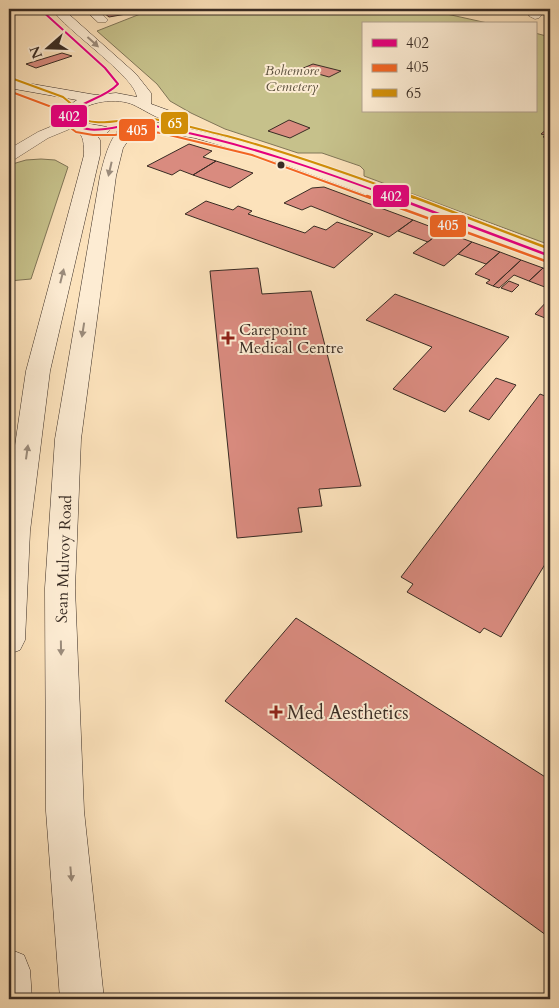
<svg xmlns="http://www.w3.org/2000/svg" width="559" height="1008" font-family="Cardo,serif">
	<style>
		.green { fill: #c6c18b; stroke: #807658 }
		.building { fill: #d98b7f; stroke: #392c24 }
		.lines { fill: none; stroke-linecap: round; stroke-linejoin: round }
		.minor-casing { stroke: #6a5a4a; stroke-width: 1 }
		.tertiary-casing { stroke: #6a5a4a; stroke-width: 1 }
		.secondary-casing { stroke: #392c24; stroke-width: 1 }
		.minor { fill: #fdecd3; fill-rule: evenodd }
		.tertiary { fill: #fdecd3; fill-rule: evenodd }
		.secondary { fill: #fdecd3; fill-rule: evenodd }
		.bus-1-far1-casing { stroke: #fdecd3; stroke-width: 4 }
		.bus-1-casing { stroke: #fdecd3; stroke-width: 5 }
		.bus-2-far1-casing { stroke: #fdecd3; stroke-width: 4 }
		.bus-2-casing { stroke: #fdecd3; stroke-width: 5 }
		.bus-3-far1-casing { stroke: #fdecd3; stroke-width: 4 }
		.bus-3-casing { stroke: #fdecd3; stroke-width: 5 }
		.bus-1-far1 { stroke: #e5007d; stroke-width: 2 }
		.bus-1 { stroke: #e5007d; stroke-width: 2.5 }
		.bus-2-far1 { stroke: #f26522; stroke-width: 2 }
		.bus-2 { stroke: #f26522; stroke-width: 2.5 }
		.bus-3-far1 { stroke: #d18e07; stroke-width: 2 }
		.bus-3 { stroke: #d18e07; stroke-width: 2.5 }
		.oneway { fill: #9b8c7c }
		.bus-dot { fill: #392c24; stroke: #fdecd3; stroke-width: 2 }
		.poi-dot { fill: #8f2418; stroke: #fdecd3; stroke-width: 2 }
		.labels { text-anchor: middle; stroke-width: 4; stroke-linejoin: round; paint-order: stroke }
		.far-park-label { font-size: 14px; font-style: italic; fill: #5c513e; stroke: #fdecd3 }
		.poi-label { font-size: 16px; fill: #392c24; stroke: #fdecd3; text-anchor: start }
		.street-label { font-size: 16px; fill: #392c24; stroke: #fdecd3 }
		.near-poi-label { font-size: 19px; fill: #392c24; stroke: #fdecd3; text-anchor: start }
		.line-badge { stroke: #fdecd3; stroke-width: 2 }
		.badge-label { font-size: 14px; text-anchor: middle; font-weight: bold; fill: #fff }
	</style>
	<rect width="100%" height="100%" fill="#fce2bb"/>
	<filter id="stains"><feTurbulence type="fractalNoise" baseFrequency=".004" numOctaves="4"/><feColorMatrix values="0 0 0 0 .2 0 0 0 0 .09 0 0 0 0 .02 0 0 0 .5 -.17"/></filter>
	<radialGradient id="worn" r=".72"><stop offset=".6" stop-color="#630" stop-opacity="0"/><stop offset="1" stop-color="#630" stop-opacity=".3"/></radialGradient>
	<path class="green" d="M153,9H424L492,24H363V111H535V33L550,37V245L364,176V170L360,166L322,153H298L225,129L191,113L170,101L157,84L97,31Z
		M41,159L55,160L68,167L31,279L9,281V165L26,160Z"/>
	<path class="building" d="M100,9H127L104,13Z
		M127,9L132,13L109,17L104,13Z
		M62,53L72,56L36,68L26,64Z
		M313,64L341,71L329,77L301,69Z
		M289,120L310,128L290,138L268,131Z
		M547,129L550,130V139L543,137L545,135L541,134Z
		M189,144L212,151L203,157L216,161L193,175L180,170L172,175L147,166Z
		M216,161L253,173L230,188L193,175Z
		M324,187L413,220L389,237L311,206L302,210L284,203L312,188Z
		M206,201L233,210L238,206L252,211L248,214L305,233L314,226L326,230L337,222L373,234L334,268L185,214Z
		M413,220L442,231L428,242L398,231Z
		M442,231L472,242L444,266L413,253Z
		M472,242L500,252L486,264L458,254Z
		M500,252L521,260L493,286L486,283L490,280L475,274Z
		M521,260L543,268L529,281L514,275L499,288L493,286Z
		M258,268L262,294L311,291L361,486L319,489L322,506L298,508L302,532L237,538L210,271Z
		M543,268L550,271V289L529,281Z
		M509,281L519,285L512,292L501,288Z
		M395,294L509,337L445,412L393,389L432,347L366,320Z
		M550,298V320L535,314Z
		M496,378L516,385L489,420L469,411Z
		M540,394L550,398V556L501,637L484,628L480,633L407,592L413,584L401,577Z
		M296,618L550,780V938L225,701Z"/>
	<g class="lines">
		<g class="minor-casing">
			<path id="minor" d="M84,9H96L108,20L106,22H98Z
				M535,9H547L539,18L535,19L529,16Z"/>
		</g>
		<g class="tertiary-casing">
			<path id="tertiary" d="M72,118L77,120L80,123L77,126L48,138L15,159L9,161V149L38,132Z"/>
		</g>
		<g class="secondary-casing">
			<path id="secondary" d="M52,9H63L136,74L151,93V104L184,116L186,119L184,122C168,126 148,112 134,105C117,97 87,101 75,115L78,120L85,123L107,127L110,130L107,133L96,134L100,140V155L50,371L30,531L25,640L20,650L9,654V486L26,371L84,155C85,120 70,139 61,115L68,106L77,100L9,88V80L96,95L116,93L137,97C135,76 65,30 52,9Z
				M135,119C221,131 301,159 383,188C439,208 495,228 550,249V262L277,162L195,138L136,129L123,148L116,176L81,439L75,588L84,811L104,999H60L46,811L45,588L55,439L100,176C105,156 112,125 135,119Z
				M9,949L24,955L30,970L32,999H9Z"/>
		</g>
		<use href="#minor" class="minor"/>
		<use href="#tertiary" class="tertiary"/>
		<use href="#secondary" class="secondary"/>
		<g class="bus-1-far1-casing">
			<path id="bus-1-far1" d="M40,9L105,68L118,84C104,99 82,100 68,115C81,140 114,126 134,124C144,123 155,126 165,128C243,143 320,170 395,198"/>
		</g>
		<g class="bus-1-casing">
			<path id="bus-1" d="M391,196L550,256"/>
		</g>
		<g class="bus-2-far1-casing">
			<path id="bus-2-far1" d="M9,91L57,109L62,113L64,123L76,132L93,135H115L135,130L161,133L252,155L370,198"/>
		</g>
		<g class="bus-2-casing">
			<path id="bus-2" d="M367,196L548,262"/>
		</g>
		<g class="bus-3-far1-casing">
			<path id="bus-3-far1" d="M11,78L63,97L75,107V116C99,130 126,116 153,119C178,123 202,130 227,136C290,153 352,175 414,198"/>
		</g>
		<g class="bus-3-casing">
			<path id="bus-3" d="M411,196L550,249"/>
		</g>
		<use href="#bus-1-far1" class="bus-1-far1"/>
		<use href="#bus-1" class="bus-1"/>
		<use href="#bus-2-far1" class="bus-2-far1"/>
		<use href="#bus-2" class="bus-2"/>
		<use href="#bus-3-far1" class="bus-3-far1"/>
		<use href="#bus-3" class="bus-3"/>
	</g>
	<defs><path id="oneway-solid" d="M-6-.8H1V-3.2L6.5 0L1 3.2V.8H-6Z" transform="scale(1.25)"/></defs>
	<g class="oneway">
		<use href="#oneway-solid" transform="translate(93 42) rotate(42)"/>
		<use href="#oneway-solid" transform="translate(110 169) rotate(103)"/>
		<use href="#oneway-solid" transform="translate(62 276) rotate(-76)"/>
		<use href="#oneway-solid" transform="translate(83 330) rotate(99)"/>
		<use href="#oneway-solid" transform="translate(27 452) rotate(-82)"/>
		<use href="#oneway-solid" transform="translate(61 648) rotate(89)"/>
		<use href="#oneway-solid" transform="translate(71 874) rotate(85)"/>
	</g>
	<circle class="bus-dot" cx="281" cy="165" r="4.5"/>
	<g class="poi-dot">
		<path d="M225.5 330.5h5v5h5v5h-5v5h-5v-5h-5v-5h5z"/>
		<path d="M273.5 704.5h5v5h5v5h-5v5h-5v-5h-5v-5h5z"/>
	</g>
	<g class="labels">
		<g class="far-park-label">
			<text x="292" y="75">Bohemore<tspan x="292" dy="16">Cemetery</tspan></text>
		</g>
		<g class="poi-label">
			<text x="239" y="335">Carepoint<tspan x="239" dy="18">Medical Centre</tspan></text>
		</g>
		<g class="street-label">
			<text transform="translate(63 559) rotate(-88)" y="6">Sean Mulvoy Road</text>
		</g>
		<g class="near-poi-label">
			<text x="287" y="719">Med Aesthetics</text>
		</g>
	</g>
	<g class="line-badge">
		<rect x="50" y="104" width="38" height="24" rx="5" fill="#e5007d"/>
		<rect x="160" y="111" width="29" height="24" rx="5" fill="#d18e07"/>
		<rect x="118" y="118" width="38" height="24" rx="5" fill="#f26522"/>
		<rect x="372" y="184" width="38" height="24" rx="5" fill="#e5007d"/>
		<rect x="429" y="214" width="38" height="24" rx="5" fill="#f26522"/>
	</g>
	<g class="badge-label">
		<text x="69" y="121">402</text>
		<text x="175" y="128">65</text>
		<text x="137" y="135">405</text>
		<text x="391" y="201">402</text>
		<text x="448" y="230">405</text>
	</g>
	<rect width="559" height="1008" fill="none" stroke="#fce2bb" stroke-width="30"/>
	<rect x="10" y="10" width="539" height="988" fill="none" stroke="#392c24" stroke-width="2.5"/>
	<rect x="15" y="15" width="529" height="978" fill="none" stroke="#392c24"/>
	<rect x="362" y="22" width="175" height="90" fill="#fdecd3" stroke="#af9f8d"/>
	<rect x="372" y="39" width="25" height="8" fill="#e5007d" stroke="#af9f8d"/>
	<text x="406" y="48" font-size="15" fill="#392c24">402</text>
	<rect x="372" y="64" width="25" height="8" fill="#f26522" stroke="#af9f8d"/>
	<text x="406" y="72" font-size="15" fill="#392c24">405</text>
	<rect x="372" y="89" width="25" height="8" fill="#d18e07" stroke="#af9f8d"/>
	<text x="406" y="98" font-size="15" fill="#392c24">65</text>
	<g transform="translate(48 48) rotate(250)" stroke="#fdecd3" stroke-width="4" paint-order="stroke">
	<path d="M0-4L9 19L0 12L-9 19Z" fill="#392c24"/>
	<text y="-8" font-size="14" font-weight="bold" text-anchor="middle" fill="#392c24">N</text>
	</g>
	<rect width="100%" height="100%" filter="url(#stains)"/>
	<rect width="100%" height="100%" fill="url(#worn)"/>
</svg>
